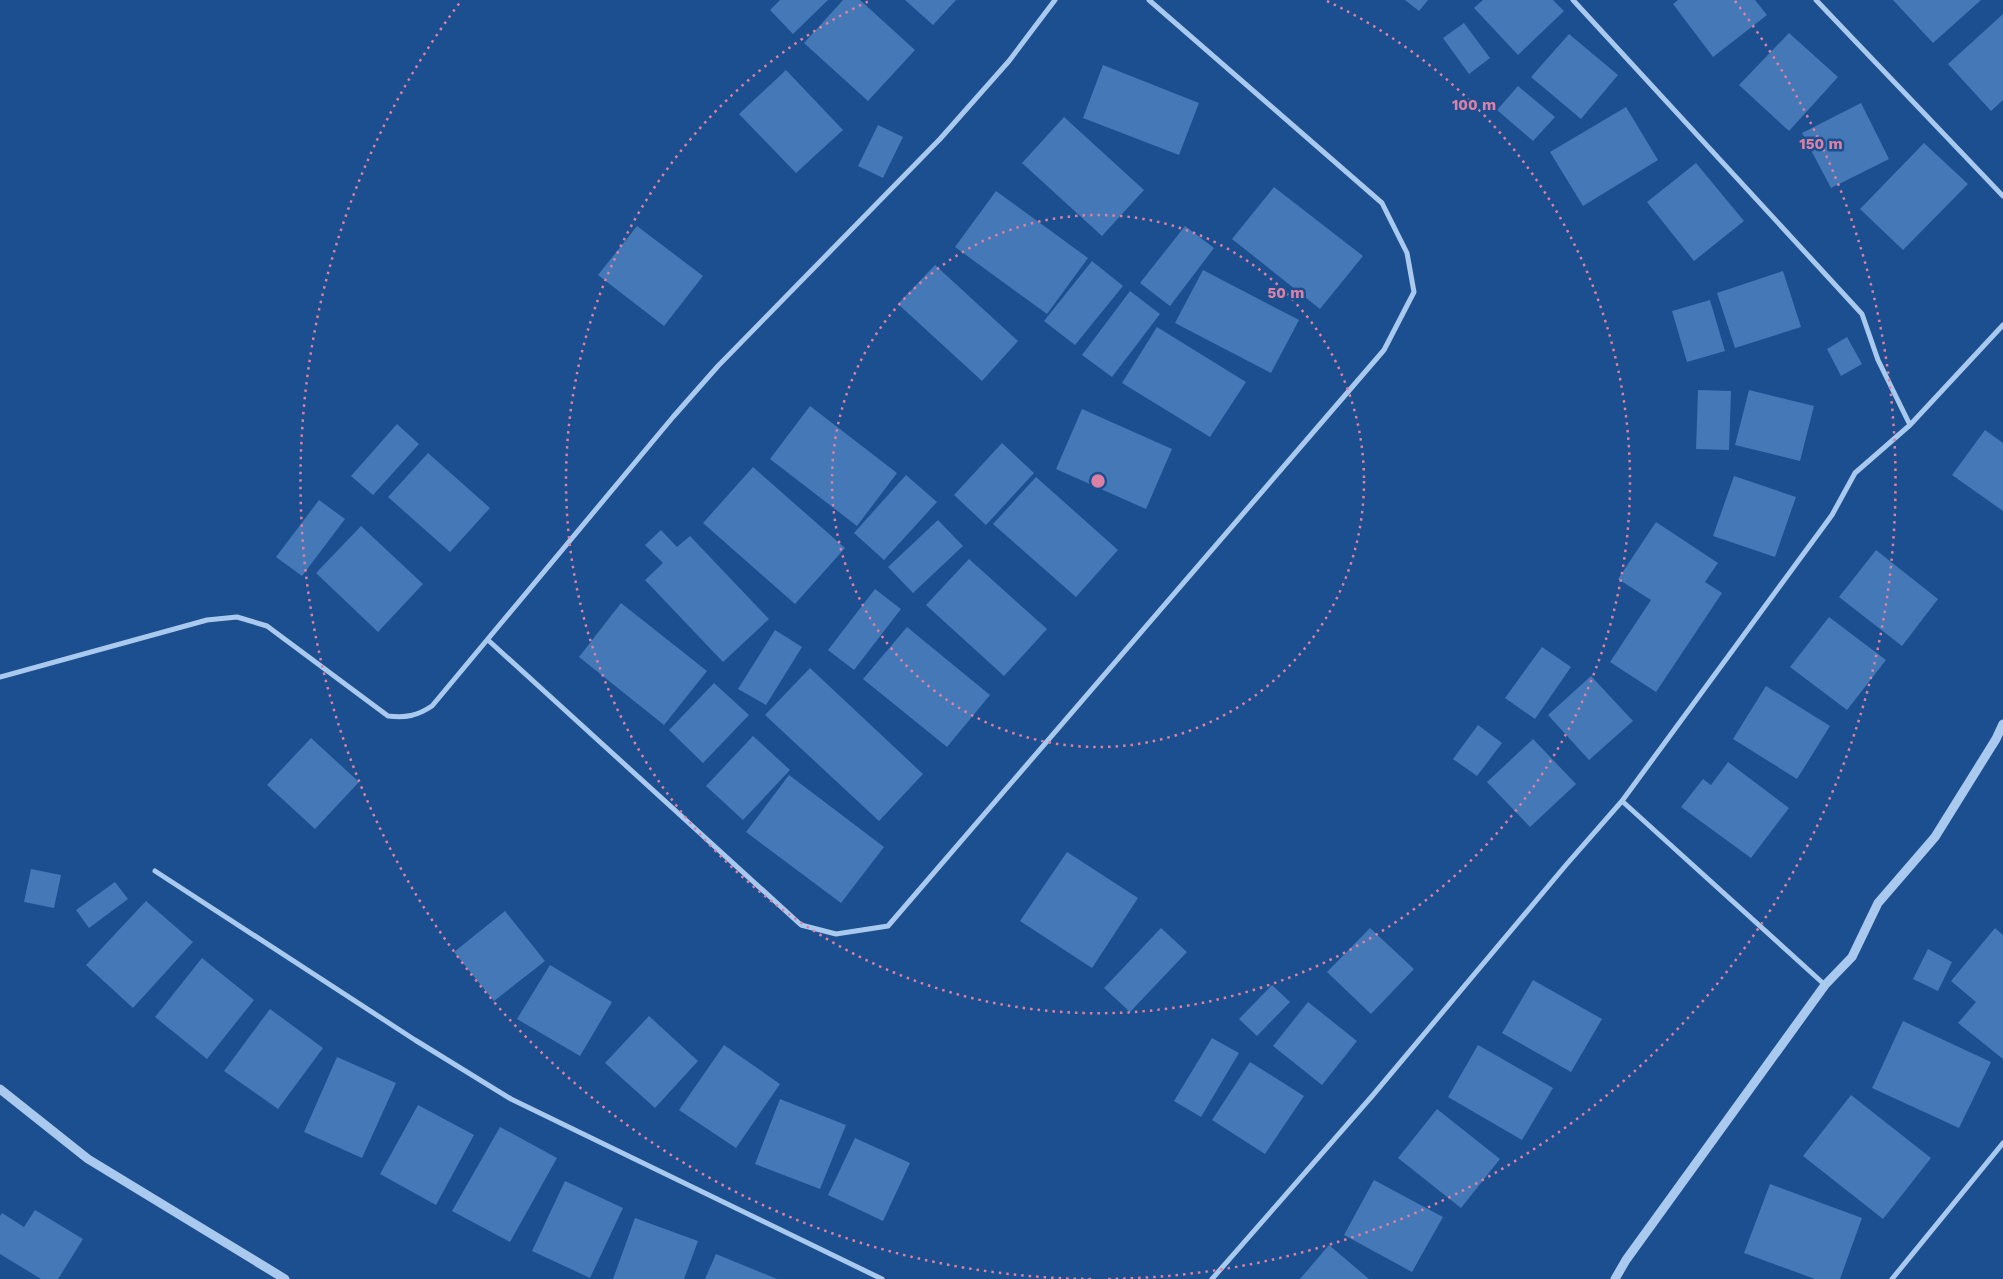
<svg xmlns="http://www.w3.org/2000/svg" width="2003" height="1279" font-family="'Work Sans',sans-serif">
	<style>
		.building { fill: #4478b7 }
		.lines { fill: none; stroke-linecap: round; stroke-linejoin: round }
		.minor { stroke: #a9c9ee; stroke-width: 5 }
		.tertiary { stroke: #a9c9ee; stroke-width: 9 }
		.ring { fill: none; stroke: #dd80a5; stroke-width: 2.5; stroke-dasharray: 2.5 5 }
		.centre { fill: #dd80a5; stroke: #1b4f8f; stroke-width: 2.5 }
		.ring-label { font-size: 15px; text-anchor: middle; font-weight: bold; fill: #dd80a5; stroke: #1b4f8f; stroke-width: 5; stroke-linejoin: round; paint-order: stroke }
	</style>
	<rect width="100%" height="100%" fill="#1b4f8f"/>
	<path class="building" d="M780,0H828L793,34L770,10Z
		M843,0H860L915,50L868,101L804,43Z
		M905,0H956L933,25Z
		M1405,0H1428L1419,11Z
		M1483,0H1553L1564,11L1518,55L1474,8Z
		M1678,0H1755L1767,15L1713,57L1673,4Z
		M1893,0H1981L1933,43Z
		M2003,14V100L1991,111L1948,64Z
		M1464,23L1490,58L1469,74L1443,38Z
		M1789,33L1838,77L1789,131L1739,85Z
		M1569,34L1618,75L1581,119L1531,77Z
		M1103,65L1199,103L1179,155L1083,118Z
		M786,70L843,130L796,173L739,114Z
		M1518,86L1555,117L1533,141L1497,110Z
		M1861,103L1889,159L1831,188L1802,133Z
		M1626,107L1658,160L1583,206L1550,152Z
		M1064,117L1144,190L1102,236L1022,163Z
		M878,125L903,137L883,178L858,166Z
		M1924,143L1968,184L1903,250L1860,209Z
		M1696,163L1744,221L1694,261L1647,202Z
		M1274,187L1363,256L1320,309L1232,239Z
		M996,191L1088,258L1047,314L955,247Z
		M637,226L703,276L664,326L598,275Z
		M1185,226L1214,248L1170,306L1140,283Z
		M1092,261L1123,286L1075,345L1044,321Z
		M935,265L1018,341L982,381L898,304Z
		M1203,270L1299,320L1271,373L1175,323Z
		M1783,271L1801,327L1735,348L1717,293Z
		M1130,291L1160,314L1112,377L1082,355Z
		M1710,300L1725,351L1687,362L1672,311Z
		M1157,327L1246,382L1210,437L1122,383Z
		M1847,337L1862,364L1841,376L1827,349Z
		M1698,390L1731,391L1729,450L1696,449Z
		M1749,390L1814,406L1800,461L1735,445Z
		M810,406L897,473L857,526L770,459Z
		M1082,409L1172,449L1146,509L1056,469Z
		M397,424L419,444L373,495L351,476Z
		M1985,430L2003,443V511L1952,475Z
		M1002,443L1034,473L986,525L954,495Z
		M428,453L490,508L450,552L388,497Z
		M753,467L845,548L795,604L703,523Z
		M906,475L937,502L884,560L854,533Z
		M1734,476L1796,497L1775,557L1713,536Z
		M1036,477L1118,550L1076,597L993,524Z
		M319,500L345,519L302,576L276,557Z
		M938,520L963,546L913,593L888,567Z
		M1656,522L1718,563L1705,582L1722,593L1656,692L1610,662L1651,600L1618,579Z
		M361,526L423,584L378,632L316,573Z
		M661,530L677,547L690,536L769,619L723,662L645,580L663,563L645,545Z
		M1876,550L1938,599L1902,646L1839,597Z
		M969,559L1047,629L1004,676L926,605Z
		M875,589L901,609L854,670L828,650Z
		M621,603L707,671L664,725L579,657Z
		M1829,617L1886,660L1847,710L1790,667Z
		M907,627L990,695L947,747L863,679Z
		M775,630L802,647L766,705L738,689Z
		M1542,647L1571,667L1535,719L1505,698Z
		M810,668L923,774L879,821L765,715Z
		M1591,676L1633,721L1589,760L1548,715Z
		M714,683L749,715L703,763L669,730Z
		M1766,686L1830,726L1797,779L1733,739Z
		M1478,725L1502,743L1477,776L1453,759Z
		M753,736L790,770L743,820L706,786Z
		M311,738L359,782L315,829L267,785Z
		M1533,739L1576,784L1530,827L1487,782Z
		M1728,762L1789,808L1751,858L1681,807L1703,779L1711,785Z
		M789,775L884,847L841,903L746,832Z
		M1067,852L1138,898L1092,968L1020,921Z
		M31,869L61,875L54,908L24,902Z
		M115,882L128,899L89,928L76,910Z
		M146,901L193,942L133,1008L86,965Z
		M505,911L545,961L494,1001L454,952Z
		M1161,928L1187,952L1130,1012L1104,988Z
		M1370,928L1414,969L1371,1014L1327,972Z
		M1995,928L2003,935V1059L1958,1023L1976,1002L1951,981Z
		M1928,949L1952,962L1938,991L1913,979Z
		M202,958L254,1000L207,1059L155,1017Z
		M550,965L612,1002L580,1056L517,1019Z
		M1533,980L1602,1019L1571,1072L1502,1033Z
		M1272,985L1290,1002L1257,1036L1239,1019Z
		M1308,1002L1357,1041L1322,1085L1273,1046Z
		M270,1009L323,1048L278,1109L224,1071Z
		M649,1016L698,1061L655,1108L605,1063Z
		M1903,1021L1991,1062L1959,1128L1872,1088Z
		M1212,1038L1239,1053L1201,1117L1174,1101Z
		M724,1045L780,1084L736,1148L679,1110Z
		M1478,1045L1553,1088L1522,1140L1448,1097Z
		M337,1057L396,1083L362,1158L304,1132Z
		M1250,1062L1304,1096L1265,1154L1212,1120Z
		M1851,1095L1931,1158L1883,1219L1803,1156Z
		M780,1099L846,1125L820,1189L755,1164Z
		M418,1105L474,1135L436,1205L380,1174Z
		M1437,1109L1500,1159L1461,1208L1398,1158Z
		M500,1127L557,1158L510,1242L452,1211Z
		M855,1138L910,1163L883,1221L828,1195Z
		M1374,1180L1443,1217L1412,1272L1344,1235Z
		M565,1181L623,1208L590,1278L532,1251Z
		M1770,1184L1862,1218L1840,1279H1815L1744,1253Z
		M35,1210L83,1239L58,1279H41L0,1254V1216L2,1213L24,1227Z
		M635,1218L698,1241L684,1279H613Z
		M1329,1245L1369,1279H1300Z
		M716,1254L777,1279H705Z"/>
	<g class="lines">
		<path class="minor" d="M1816,0L2003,196
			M1910,425L2003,325
			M488,640L801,925L836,934L888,926L1384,350L1414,292L1407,253L1382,203L1149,0
			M0,677L207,620L237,617L267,626L388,716C406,718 417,716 432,706L673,417L718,366L940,139L1009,61L1055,0
			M1622,801L1825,985
			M155,871L415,1040L511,1099L882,1279
			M1212,1279L1373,1095L1566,865L1622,801L1832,515L1855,473L1910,425L1878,360L1862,314L1573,0
			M1892,1279L2003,1143"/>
		<path class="tertiary" d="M0,1089L88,1159L285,1279
			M1615,1279L1626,1260L1825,985L1852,957L1878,903L1935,837L1996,739L2003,724"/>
	</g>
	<g class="ring">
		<circle cx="1098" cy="481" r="266"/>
		<path d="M1327 1A532 532 0 1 1 869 1"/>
		<path d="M1091 1279A798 798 0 0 1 461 1M1735 1A798 798 0 0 1 1105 1279"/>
	</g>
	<circle cx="1098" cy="481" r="8" class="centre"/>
	<g class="ring-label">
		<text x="1474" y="110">100 m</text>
		<text x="1821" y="149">150 m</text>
		<text x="1286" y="298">50 m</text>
	</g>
</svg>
